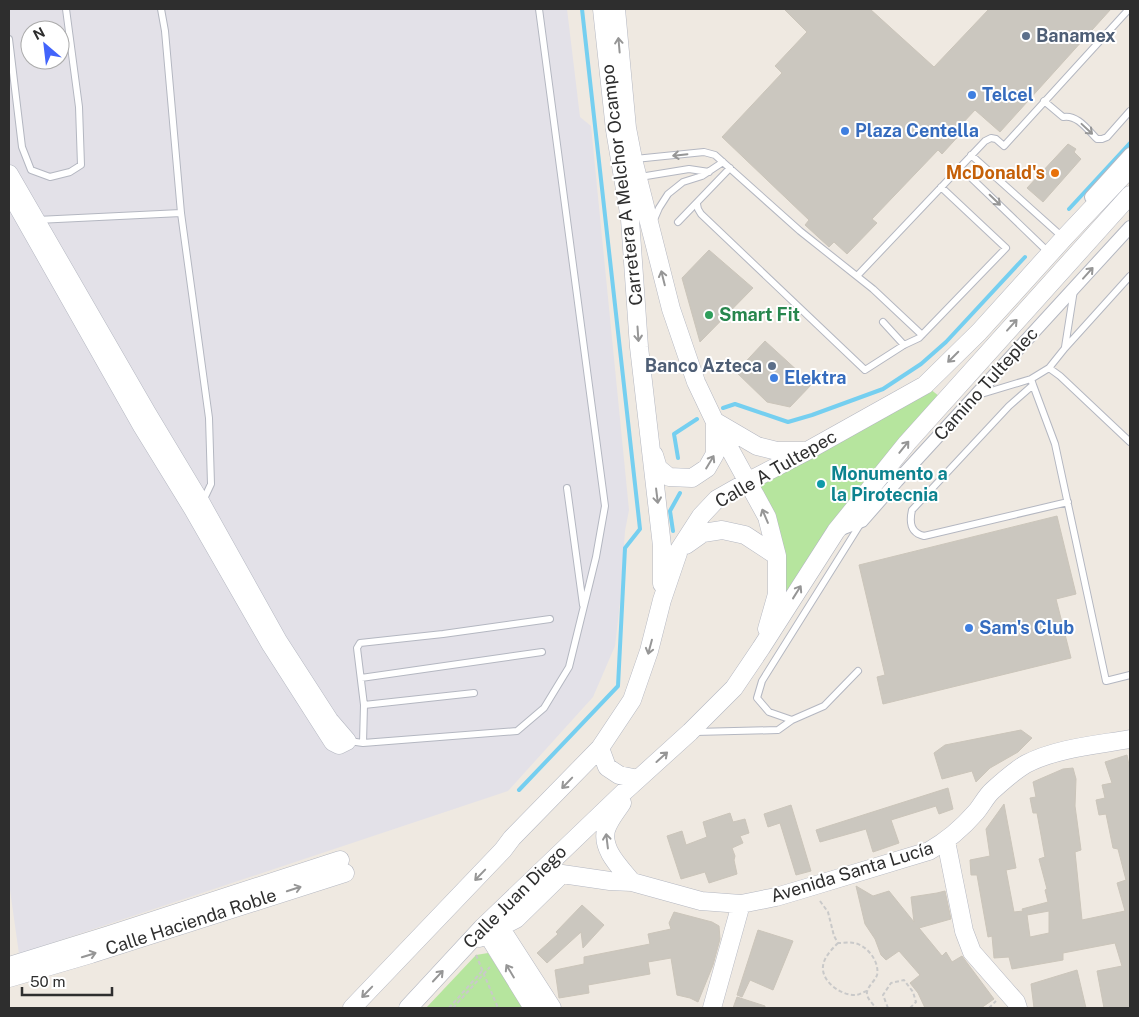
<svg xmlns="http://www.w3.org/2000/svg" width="1139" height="1017" font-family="'Public Sans',sans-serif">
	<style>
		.industrial { fill: #e3e1e8; fill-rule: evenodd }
		.green { fill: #b6e59e }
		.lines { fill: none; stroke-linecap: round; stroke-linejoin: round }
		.stream { stroke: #75cff0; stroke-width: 4 }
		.building { fill: #cbc7bf; stroke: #cbc5ba; fill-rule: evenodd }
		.lane-casing { stroke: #b4b7c1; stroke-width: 8 }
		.street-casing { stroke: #b4b7c1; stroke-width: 14 }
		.secondary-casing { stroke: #b4b7c1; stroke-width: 19 }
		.path { stroke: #c9c9c9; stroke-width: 2; stroke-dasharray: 4 2.5; stroke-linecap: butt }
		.lane { stroke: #fff; stroke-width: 6 }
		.street { stroke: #fff; stroke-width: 12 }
		.secondary { stroke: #fff; stroke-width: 18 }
		.oneway { stroke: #969696 }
		.service-dot { fill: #5c6f8a; stroke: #fff; stroke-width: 2 }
		.shop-dot { fill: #3f7fe0; stroke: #fff; stroke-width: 2 }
		.food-dot { fill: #e8710a; stroke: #fff; stroke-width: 2 }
		.leisure-dot { fill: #2e9e5b; stroke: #fff; stroke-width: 2 }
		.culture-dot { fill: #0f9aa8; stroke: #fff; stroke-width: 2 }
		.labels { text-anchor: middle; stroke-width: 4; stroke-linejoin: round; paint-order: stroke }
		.service-label { font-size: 18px; font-weight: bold; fill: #4e5e75; stroke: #fff; text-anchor: start }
		.shop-label { font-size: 18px; font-weight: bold; fill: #366cbe; stroke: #fff; text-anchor: start }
		.food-label { font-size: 18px; font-weight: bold; fill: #c56008; stroke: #fff; text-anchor: end }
		.street-label { font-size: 18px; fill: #2e2e2e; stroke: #fff }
		.leisure-label { font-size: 18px; font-weight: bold; fill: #27864d; stroke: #fff; text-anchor: start }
		.culture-label { font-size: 18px; font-weight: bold; fill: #0d838f; stroke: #fff; text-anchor: start }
	</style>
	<rect width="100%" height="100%" fill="#efe9e1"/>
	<path class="industrial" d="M9,9H567L580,117L591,126L629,510L625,531L620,603L615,646L593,697L508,791L19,954L9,883ZM30,30H60V60H30Z"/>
	<path class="green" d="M925,385L944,400L819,552L762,646L778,560L748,482Z
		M488,953L523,1008H426L476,955Z"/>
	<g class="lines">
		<path class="stream" d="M1069,209L1130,143
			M723,408L735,404L788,422L812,415L883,389L921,364L946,342L1025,257
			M678,458L674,434L697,419
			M673,531L670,511L680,493
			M519,790L618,686L625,548L640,529L582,9"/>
	</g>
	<path class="building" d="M784,9H870L934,67L989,9H1111L1000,132L975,110L960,126L964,130L942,154L938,150L872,219L877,223L847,254L834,242L829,247L805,225L809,220L722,137L782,73L775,66L807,32Z
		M1068,144L1076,149L1074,152L1081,159L1043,202L1027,188Z
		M709,250L753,288L700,342L682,278Z
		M765,341L812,384L790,407L767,402L736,372Z
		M1057,516L1076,594L1056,599L1071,658L883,704L877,677L885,675L859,565Z
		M1021,730L1032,738L1018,752L990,768L976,782L972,771L942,779L934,753L945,745Z
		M1127,755L1130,770V1008H1104L1097,971L1122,966L1115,943L1063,953V960L1012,969L1009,957L994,958L992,936L988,937L977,875H971L970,860L990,856L986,829L1004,804L1016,868L1006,870L1014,912L1023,911L1022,909L1048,902L1045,890L1047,889L1039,859L1045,857L1037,813H1033L1030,798L1036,797L1033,782L1063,769L1073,768L1076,779L1075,806L1081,850L1075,852L1082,920L1125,911L1117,883L1126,880L1118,849L1113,848L1106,814L1099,815L1096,800L1105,798L1102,785L1112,783L1105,762ZM1049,911V933L1030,937L1027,915Z
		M948,788L953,809L939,814L936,806L891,820L899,843L873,852L866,829L820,842L816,830Z
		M791,805L811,871L796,875L780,823L768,827L764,814Z
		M730,813L733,822L745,819L749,833L740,836L743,843L732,848L735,856L734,860L737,874L709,883L705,872L681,879L667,836L682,831L686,845L707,837L703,822Z
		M856,886L873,896L889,891L914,922L911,897L937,893L945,891L951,919L919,928L942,956L946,952L952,962L962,956L994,999L981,1008H925L918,993L910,983L920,975L899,951L886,960L881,955L875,939L865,924Z
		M582,905L604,925L583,948L581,932L547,963L537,953L558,934L556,932Z
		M674,912L712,922L719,926L720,939L713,965L698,1002L690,998L677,995L671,958L648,962L650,974L588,985L589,993L559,998L555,970L584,964V957L650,944L648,934L671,929L669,923Z
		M758,930L793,941L773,990L750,980L742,997L737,995Z
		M1077,970L1086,1008H1034L1031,984Z
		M737,997L765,1006V1008H733Z"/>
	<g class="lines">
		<g class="lane-casing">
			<path id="lane" d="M161,9L165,31L181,213L209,418L211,484L203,501
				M9,39L22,147L31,170L50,177L70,172L81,165L79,107L66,9
				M1044,101L1063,117C1077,114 1088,130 1097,139H1102L1107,137L1130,111
				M971,155L1058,233
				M635,159L704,152L715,155L800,231L873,289L922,335
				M960,167L1044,248
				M640,177L689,169L709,172
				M697,204L698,209L701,214L865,370L904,345L919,338L1006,248L941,187
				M37,220L181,213
				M653,222L659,208L668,194L683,182L702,176L723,162
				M678,222L730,168
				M857,276L985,141L991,138L996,139L1004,146L1129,9
				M883,322L904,345
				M1065,347L1074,290
				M1049,368L1060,376L1130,442
				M1031,379L1033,385L1009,406L912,510C909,523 911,533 924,536L1068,502
				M1033,385L1055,444L1106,681L1130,675
				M978,395L1031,379L1049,368L1065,348L1130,276
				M567,488L583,605
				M361,678L542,652
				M364,705L474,693
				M792,720L769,712L757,698L762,681L861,523
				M695,732L778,730L792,720L824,706L858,671
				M349,741L363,743L517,731L544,708L569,667L596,557L605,506L539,9
				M363,743L364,705L357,648L360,643L443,634L550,619"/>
		</g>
		<g class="street-casing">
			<path id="street" d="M1091,197L1130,154
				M836,531L862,521L897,481L1130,227"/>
		</g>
		<g class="secondary-casing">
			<path id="secondary" d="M602,9L615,130L630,219L639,347L662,546V584
				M616,9L627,128L633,159L671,309L696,382L715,422L767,517L777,556V594L767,629
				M9,174L147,413L201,503L278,641L329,720L347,741L339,745L333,742L271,645L193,509L142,426L9,191
				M716,422L757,446L777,451H803
				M654,455L658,468L669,477L692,478L707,468L715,454V425
				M686,545L703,533L722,530L745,535L777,556
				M600,748L607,767L619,775L638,779
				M622,803C617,811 609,820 606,830C601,850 621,868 632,882
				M946,841L964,931L972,952L1016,1002L1018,1008
				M493,919L503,932L552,1008
				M483,927L533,1008
				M479,938L516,919L562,874L610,881L632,882L701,901L741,904L776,897L803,889L929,851C947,841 963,827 976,812C982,805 986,796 993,790C1003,781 1014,771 1026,764C1057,748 1096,745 1130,739
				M9,966L109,935L340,860
				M9,978L91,954L345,873
				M352,1008L503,850L512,838L600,748L632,700L649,651L662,600L679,550L701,516L717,499L747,482L807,451L925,385L979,332L1064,238L1130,168
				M408,1008L483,927L626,790L690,732L734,688L761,648L836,531L907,443L1130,195
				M712,1008L741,904"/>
		</g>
		<path class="path" d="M820,901L828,912L834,936L838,943C843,943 849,942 854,943C867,945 880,962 877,975C875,981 868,986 867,992C866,998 873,1004 876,1008
			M838,943C832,949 824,957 823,966C821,982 842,996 856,995C859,995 863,992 867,991
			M476,955L498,1008
			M449,1008L482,971
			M453,1008L490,967
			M865,1008H869
			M888,1008L883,995L891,983L904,980L913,992L916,1002L910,1008
			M989,1008L996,1001"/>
		<use href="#lane" class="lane"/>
		<use href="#street" class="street"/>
		<use href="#secondary" class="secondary"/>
	</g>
	<defs><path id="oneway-shaft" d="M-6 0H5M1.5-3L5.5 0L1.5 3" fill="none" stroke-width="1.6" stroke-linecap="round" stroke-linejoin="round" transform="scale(1.25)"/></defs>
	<g class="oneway">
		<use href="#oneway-shaft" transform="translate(619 45) rotate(-95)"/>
		<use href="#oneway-shaft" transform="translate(1087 129) rotate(43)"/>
		<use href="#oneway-shaft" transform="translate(680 155) rotate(174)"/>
		<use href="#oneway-shaft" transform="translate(995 200) rotate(44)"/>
		<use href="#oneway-shaft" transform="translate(1088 273) rotate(-48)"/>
		<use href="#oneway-shaft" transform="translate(663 278) rotate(-104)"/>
		<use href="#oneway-shaft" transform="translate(1012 325) rotate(-48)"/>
		<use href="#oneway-shaft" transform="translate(638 334) rotate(86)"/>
		<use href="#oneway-shaft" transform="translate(953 357) rotate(135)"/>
		<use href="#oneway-shaft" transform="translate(904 447) rotate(-51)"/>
		<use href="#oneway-shaft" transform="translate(710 462) rotate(-59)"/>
		<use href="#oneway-shaft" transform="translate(657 496) rotate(83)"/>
		<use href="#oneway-shaft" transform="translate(765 516) rotate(-113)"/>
		<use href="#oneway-shaft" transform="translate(797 592) rotate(-58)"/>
		<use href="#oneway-shaft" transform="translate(650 647) rotate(105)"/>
		<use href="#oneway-shaft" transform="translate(662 757) rotate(-42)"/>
		<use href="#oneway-shaft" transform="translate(567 783) rotate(134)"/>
		<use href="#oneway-shaft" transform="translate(607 841) rotate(-97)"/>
		<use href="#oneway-shaft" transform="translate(480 875) rotate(134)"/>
		<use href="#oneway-shaft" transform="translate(294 889) rotate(-18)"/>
		<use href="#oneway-shaft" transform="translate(89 955) rotate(-17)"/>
		<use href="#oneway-shaft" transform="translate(510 971) rotate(-121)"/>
		<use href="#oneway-shaft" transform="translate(438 976) rotate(-47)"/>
		<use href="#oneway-shaft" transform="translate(367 992) rotate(134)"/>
	</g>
	<g class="service-dot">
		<circle cx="1026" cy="36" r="5"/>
		<circle cx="772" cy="366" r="5"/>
	</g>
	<g class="shop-dot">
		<circle cx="972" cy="95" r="5"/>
		<circle cx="845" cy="131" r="5"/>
		<circle cx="774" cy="378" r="5"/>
		<circle cx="969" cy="628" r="5"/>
	</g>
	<circle class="food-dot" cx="1055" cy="173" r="5"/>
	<circle class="leisure-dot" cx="709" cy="315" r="5"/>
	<circle class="culture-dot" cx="821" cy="484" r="5"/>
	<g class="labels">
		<g class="service-label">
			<text x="1036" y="42">Banamex</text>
			<text x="762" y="372" text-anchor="end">Banco Azteca</text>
		</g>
		<g class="shop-label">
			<text x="982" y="101">Telcel</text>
			<text x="855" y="137">Plaza Centella</text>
			<text x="784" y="384">Elektra</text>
			<text x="979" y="634">Sam's Club</text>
		</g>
		<g class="food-label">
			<text x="1045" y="179">McDonald's</text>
		</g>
		<g class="street-label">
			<text transform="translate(622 185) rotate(-97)" y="6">Carretera A Melchor Ocampo</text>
			<text transform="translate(986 384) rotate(-48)" y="6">Camino Tulteplec</text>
			<text transform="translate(776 469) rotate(-30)" y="6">Calle A Tultepec</text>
			<text transform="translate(852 872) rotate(-17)" y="6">Avenida Santa Lucía</text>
			<text transform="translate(515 897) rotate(-45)" y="6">Calle Juan Diego</text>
			<text transform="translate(191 922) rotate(-18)" y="6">Calle Hacienda Roble</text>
		</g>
		<g class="leisure-label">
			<text x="719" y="321">Smart Fit</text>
		</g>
		<g class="culture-label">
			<text x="831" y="480">Monumento a<tspan x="831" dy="21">la Pirotecnia</tspan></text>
		</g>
	</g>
	<rect width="1139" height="1017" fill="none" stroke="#2e2e2e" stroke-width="20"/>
	<g transform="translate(45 45) rotate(332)"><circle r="24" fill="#ffffff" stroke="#ababab"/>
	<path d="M0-4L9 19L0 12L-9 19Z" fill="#4264fb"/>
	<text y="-8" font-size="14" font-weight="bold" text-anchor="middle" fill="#2e2e2e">N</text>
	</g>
	<path d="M22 987v8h90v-8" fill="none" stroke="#2e2e2e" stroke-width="2.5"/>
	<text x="30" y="987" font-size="15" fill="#2e2e2e" stroke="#ffffff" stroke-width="4" paint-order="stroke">50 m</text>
</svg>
